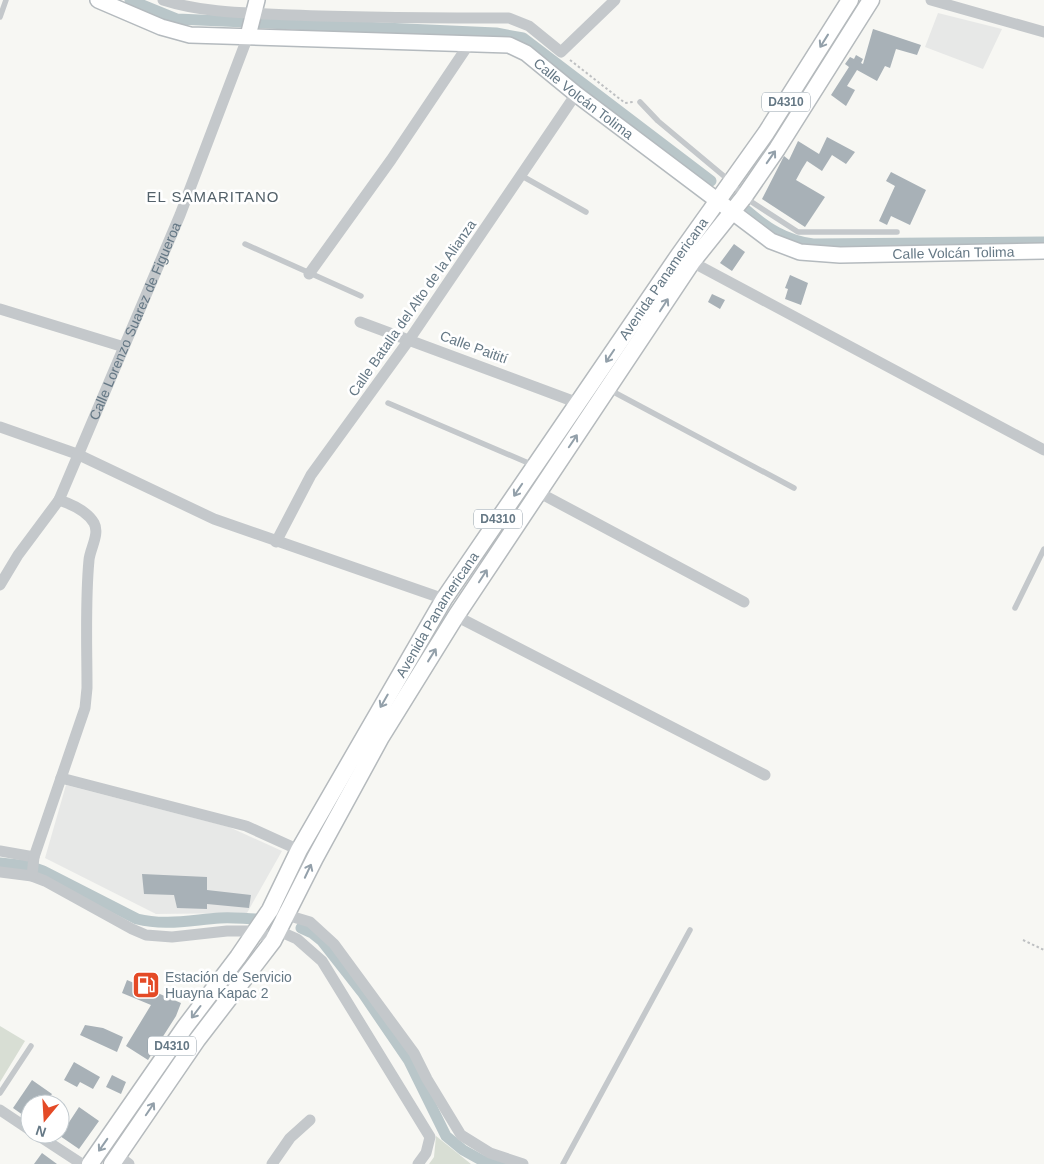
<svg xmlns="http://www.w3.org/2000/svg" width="1044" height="1164" font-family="Helvetica,sans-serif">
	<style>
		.built { fill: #e7e8e7 }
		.green { fill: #d8ded4 }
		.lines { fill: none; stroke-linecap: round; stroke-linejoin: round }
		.canal { stroke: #b9c6c9; stroke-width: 11 }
		.building { fill: #a8b1b7 }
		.secondary-casing { stroke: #b4babe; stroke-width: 18 }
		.primary-casing { stroke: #b5babd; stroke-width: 19 }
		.path { stroke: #bec0c2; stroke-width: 2; stroke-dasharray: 2.5 2.5; stroke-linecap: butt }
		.lane { stroke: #c4c8cb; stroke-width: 5.5 }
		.street { stroke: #c4c8cb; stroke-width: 11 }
		.secondary { stroke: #fff; stroke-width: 15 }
		.primary { stroke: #fff; stroke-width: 16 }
		.oneway { stroke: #93a0aa }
		.labels { text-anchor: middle; stroke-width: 5; stroke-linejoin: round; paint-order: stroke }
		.shield { fill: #fff; stroke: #93a0aa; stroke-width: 1 }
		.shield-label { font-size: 12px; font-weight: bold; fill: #657885 }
		.street-label { font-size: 14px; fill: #657885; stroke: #fff }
		.poi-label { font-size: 14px; fill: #657885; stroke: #fff; text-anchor: start }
		.neighbourhood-label { font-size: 15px; letter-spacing: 1px; fill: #53616a; stroke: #fff }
	</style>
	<rect width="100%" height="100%" fill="#f7f7f3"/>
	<path class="built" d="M938,13L1002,29L983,69L925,47Z
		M66,785L229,827L282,851L247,913L156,914L45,858Z"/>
	<path class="green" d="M0,1026L25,1041L0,1082Z
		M436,1136L471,1164H429L434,1157Z"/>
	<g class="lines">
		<path class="canal" d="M130,0L177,19L496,33L523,38L711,181
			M746,210C767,228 785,240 813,244L1044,242
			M0,863L29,866L43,871L137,919C165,926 191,920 220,918C233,917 246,919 259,919
			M301,928L312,933L322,941L362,992L409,1061L446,1136L463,1150L483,1161L507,1164"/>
	</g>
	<path class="building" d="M873,29L921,45L917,55L896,49L890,68L885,66L877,81L857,70L847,86L855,90L846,106L831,95L849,67L845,64L850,57L854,59L856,55L863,59L861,63L863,64Z
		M827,137L855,152L846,164L832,155L822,171L807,161L802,169L796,180L825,197L805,227L762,199L784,156L789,160L798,141L819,154Z
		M891,172L926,190L910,225L891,216L887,225L879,221L895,186L886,181Z
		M734,244L745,252L732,271L720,263Z
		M790,275L808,283L801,305L785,299L788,289L785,288Z
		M712,294L725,300L720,309L708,302Z
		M142,874L207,877V890L251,895L249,908L207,904V909L177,908L174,895L144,894Z
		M127,980L181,1003L176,1016L148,1060L126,1046L151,1005L122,993Z
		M85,1025L103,1028L123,1037L117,1052L80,1035Z
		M74,1062L100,1077L93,1089L80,1082L77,1087L64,1080Z
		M112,1075L126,1082L121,1094L106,1087Z
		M32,1080L52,1094L45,1104H30V1120L13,1108Z
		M79,1107L99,1121L79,1149L60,1136Z
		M42,1153L57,1164H34Z"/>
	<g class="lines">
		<g class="secondary-casing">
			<g id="secondary">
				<path id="s2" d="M98,0L161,27L190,35L509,45L526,53L576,94L771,241L800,252L840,255L1044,251"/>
				<path d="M248,36L257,0"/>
			</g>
		</g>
		<g class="primary-casing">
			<g id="primary">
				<path id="s3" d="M90,1164L185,1027L238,957L270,910L299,850L444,599L679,255L766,133L850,0"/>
				<path d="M112,1164L197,1040L273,941L315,858L381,737L456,616L692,262L744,197L777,149L871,0"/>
			</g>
		</g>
		<path class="path" d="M570,60L625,103L633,102
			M1023,940L1044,950"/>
		<path class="lane" d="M0,17L6,0
			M640,102L658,121L731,182L744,197L798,232H897
			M522,176L586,212
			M245,244L361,296
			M608,389L794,488
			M388,403L533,465
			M1015,608L1044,549
			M0,1093L31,1046
			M563,1164L690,930"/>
		<g class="street">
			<path d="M163,0C203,13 249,13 291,15C364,18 436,18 509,18L529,26L561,52L615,0"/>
			<path d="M931,0L1044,32"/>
			<path d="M692,262L1044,450"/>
			<path d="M309,274L391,160L469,44"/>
			<path d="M0,309L124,347"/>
			<path d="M360,322L578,403"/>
			<path d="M0,427L77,454L214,519L444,599"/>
			<path d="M538,492L744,602"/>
			<path d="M276,542L311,475L409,340L576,94"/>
			<path id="s1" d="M0,585L18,555L59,500L180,215L248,36"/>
			<path d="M456,616L765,775"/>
			<path d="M61,778L246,826L299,850"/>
			<path d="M0,851L34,857"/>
			<path d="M0,872L32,876L45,881L132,929L146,935L172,937L227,931H257L273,941"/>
			<path d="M32,876L34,857L85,708L87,688C87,646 85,602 89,560C90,549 100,534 94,523C87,511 71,504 59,500"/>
			<path d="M280,913L310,922L334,944L414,1053L427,1079L461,1135L490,1153L523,1164"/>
			<path d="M279,931L297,939L322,961L430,1137L426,1153L418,1164"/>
			<path d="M0,1110L30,1130"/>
			<path d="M36,1134L82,1164"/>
			<path d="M118,1156L129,1164"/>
			<path d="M272,1164L290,1138L310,1120"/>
		</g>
		<use href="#secondary" class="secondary"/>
		<use href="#primary" class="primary"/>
	</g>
	<defs><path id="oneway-shaft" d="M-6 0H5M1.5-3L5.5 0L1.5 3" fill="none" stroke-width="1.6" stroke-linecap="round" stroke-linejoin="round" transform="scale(1.25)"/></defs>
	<g class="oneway">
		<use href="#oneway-shaft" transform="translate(824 41) rotate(122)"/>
		<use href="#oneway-shaft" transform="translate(771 157) rotate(-55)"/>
		<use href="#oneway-shaft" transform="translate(664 305) rotate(-57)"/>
		<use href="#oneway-shaft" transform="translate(610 356) rotate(124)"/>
		<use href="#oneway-shaft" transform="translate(573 441) rotate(-56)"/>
		<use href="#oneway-shaft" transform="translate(518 490) rotate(124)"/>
		<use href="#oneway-shaft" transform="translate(483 576) rotate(-57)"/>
		<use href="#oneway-shaft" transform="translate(432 655) rotate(-58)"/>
		<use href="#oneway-shaft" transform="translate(384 701) rotate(120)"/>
		<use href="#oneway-shaft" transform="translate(308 871) rotate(-65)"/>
		<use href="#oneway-shaft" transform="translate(196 1012) rotate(127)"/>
		<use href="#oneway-shaft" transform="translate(150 1109) rotate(-56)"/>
		<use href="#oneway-shaft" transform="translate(103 1145) rotate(125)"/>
	</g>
	<defs>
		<g id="fuel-square" transform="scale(1.4375)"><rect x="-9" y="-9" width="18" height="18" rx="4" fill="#e44a26" stroke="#fff"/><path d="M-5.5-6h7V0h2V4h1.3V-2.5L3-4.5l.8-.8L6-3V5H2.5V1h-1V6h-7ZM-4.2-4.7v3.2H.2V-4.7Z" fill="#fff"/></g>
	</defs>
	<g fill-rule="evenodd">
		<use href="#fuel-square" x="146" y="985"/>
	</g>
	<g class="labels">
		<g class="shield">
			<rect x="762" y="92.5" width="48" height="19" rx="4"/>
			<rect x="474" y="509.5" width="48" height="19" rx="4"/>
			<rect x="148" y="1036.5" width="48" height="19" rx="4"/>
		</g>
		<g class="shield-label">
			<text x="786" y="106">D4310</text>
			<text x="498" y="523">D4310</text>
			<text x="172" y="1050">D4310</text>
		</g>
		<g class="street-label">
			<text dy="5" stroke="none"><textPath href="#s2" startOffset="510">Calle Volcán Tolima</textPath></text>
			<text dy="5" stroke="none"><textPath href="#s2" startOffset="930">Calle Volcán Tolima</textPath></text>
			<text dy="5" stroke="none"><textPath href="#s3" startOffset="1056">Avenida Panamericana</textPath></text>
			<text transform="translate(412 308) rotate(-55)" y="5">Calle Batalla del Alto de la Alianza</text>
			<text dy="5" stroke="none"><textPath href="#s1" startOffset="298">Calle Lorenzo Suarez de Figueroa</textPath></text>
			<text transform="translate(474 347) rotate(20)" y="5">Calle Paitití</text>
			<text dy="5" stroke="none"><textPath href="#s3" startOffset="651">Avenida Panamericana</textPath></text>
		</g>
		<g class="poi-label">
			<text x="165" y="982">Estación de Servicio<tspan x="165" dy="16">Huayna Kapac 2</tspan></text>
		</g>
		<g class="neighbourhood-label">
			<text x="213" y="202">EL SAMARITANO</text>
		</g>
	</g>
	<g transform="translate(45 1119) rotate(198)"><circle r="24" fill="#ffffff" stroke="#c1c9ce"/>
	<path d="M0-4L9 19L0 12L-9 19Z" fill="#e44a26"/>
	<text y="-8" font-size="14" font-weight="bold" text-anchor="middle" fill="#657885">N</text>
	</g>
</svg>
